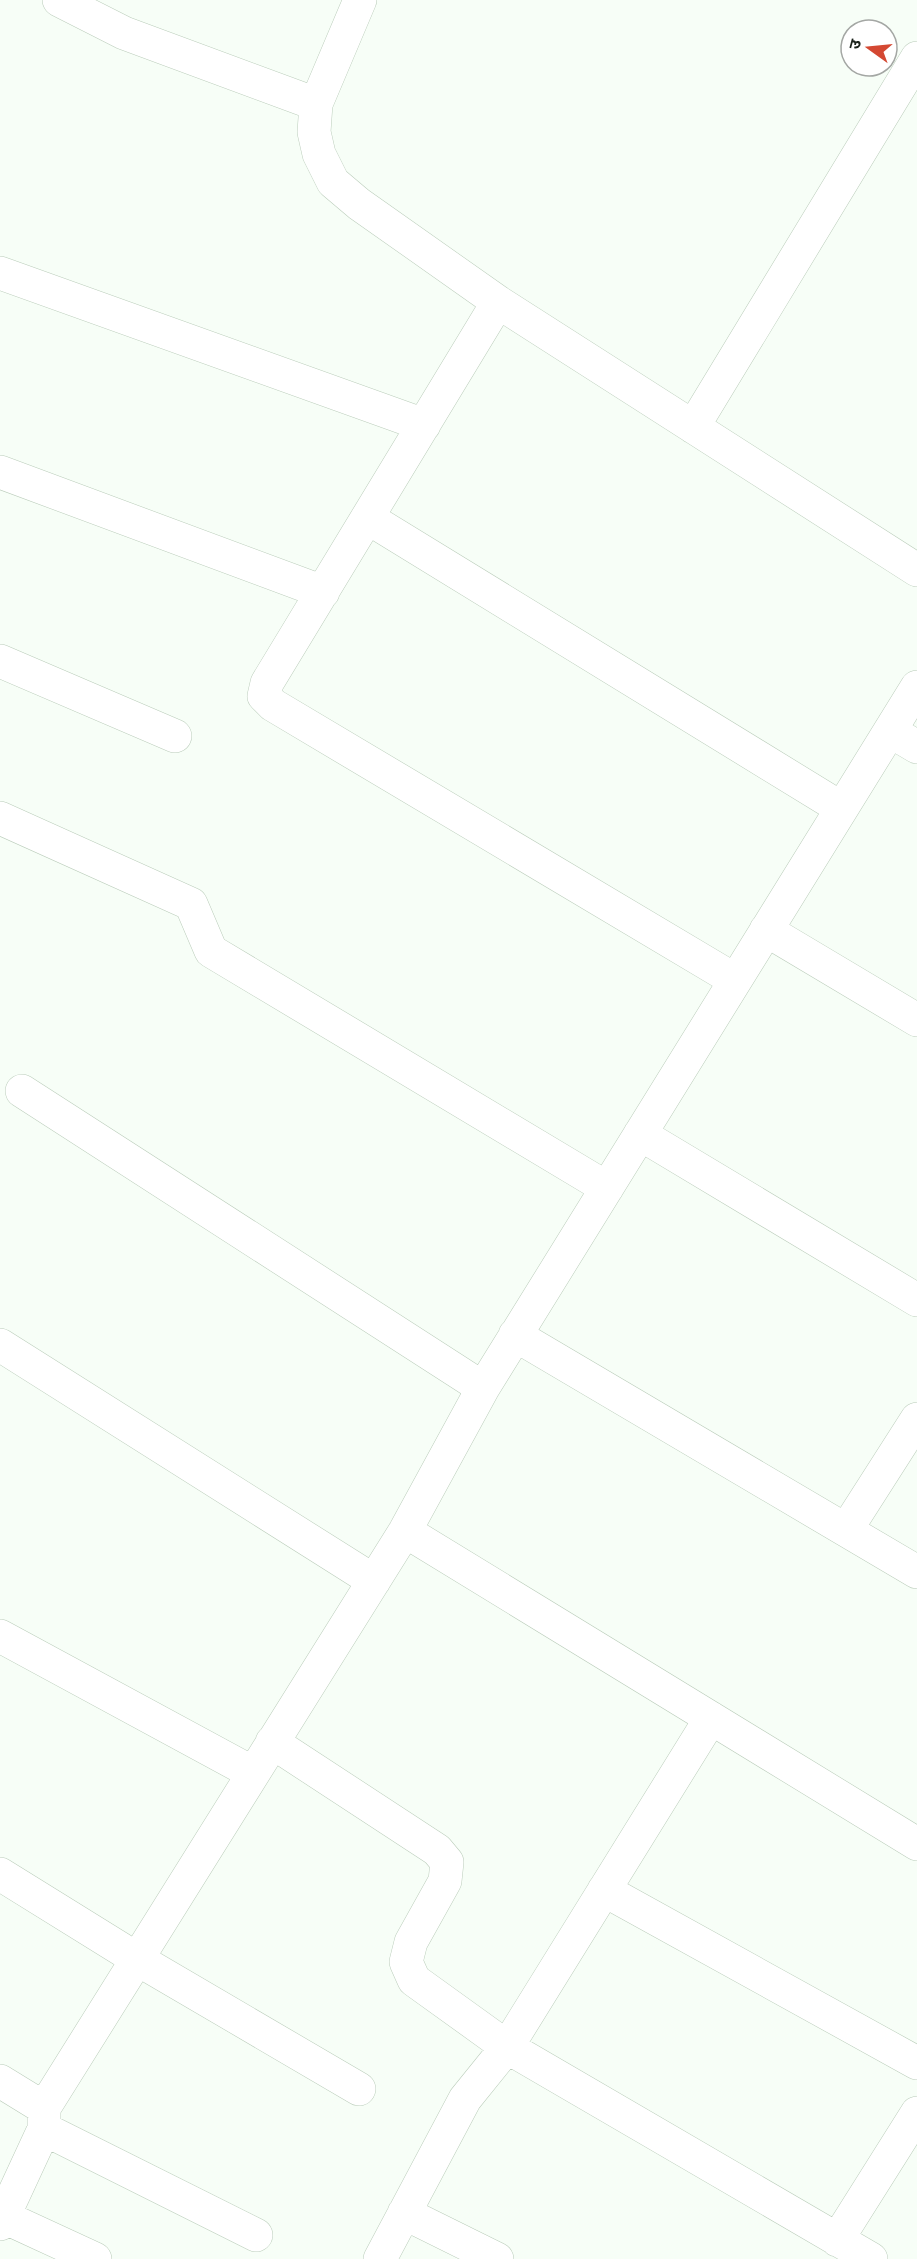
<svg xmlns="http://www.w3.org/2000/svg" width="917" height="2259" font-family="Lora,'Noto Sans Devanagari',serif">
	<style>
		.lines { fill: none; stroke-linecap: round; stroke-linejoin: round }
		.minor-casing { stroke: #bbcdbb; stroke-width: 34 }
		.minor { stroke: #fff; stroke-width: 33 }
	</style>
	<rect width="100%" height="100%" fill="#f7fef7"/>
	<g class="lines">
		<g class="minor-casing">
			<path id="minor" d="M59,0L124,33L316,104
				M360,0L316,104L314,132L319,154L333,182L359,204L498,302L917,570
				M0,273L424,425
				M498,302L267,683L264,696L273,705L735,980
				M693,427L917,58
				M0,472L323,592
				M368,518L841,808
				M0,661L175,736
				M890,731L917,747
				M0,818L191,904L211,951L607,1188
				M766,930L917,1020
				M22,1091L483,1388
				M640,1134L917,1300
				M515,1335L917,1572
				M0,1345L374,1581
				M846,1530L917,1419
				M405,1531L917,1844
				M0,1636L253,1773
				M272,1742L437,1850L447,1862L445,1881L411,1942L406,1962L414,1980L507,2047L871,2259
				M0,1874L137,1959L359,2089
				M604,1890L917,2063
				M0,2081L44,2108
				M44,2129L256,2235
				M404,2213L497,2259
				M4,2217L95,2259
				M0,2224L44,2129V2108L405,1531L483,1388L917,687
				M837,2240L917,2113
				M380,2259L465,2099L507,2047L711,1718"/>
		</g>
		<use href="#minor" class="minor"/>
	</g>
	<g transform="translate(869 48) rotate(285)"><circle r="28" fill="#ffffff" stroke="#a4a7a4" stroke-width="1.5"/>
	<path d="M0-4.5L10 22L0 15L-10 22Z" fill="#d44832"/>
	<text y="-9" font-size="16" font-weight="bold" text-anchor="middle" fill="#1b221b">उ</text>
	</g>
</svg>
